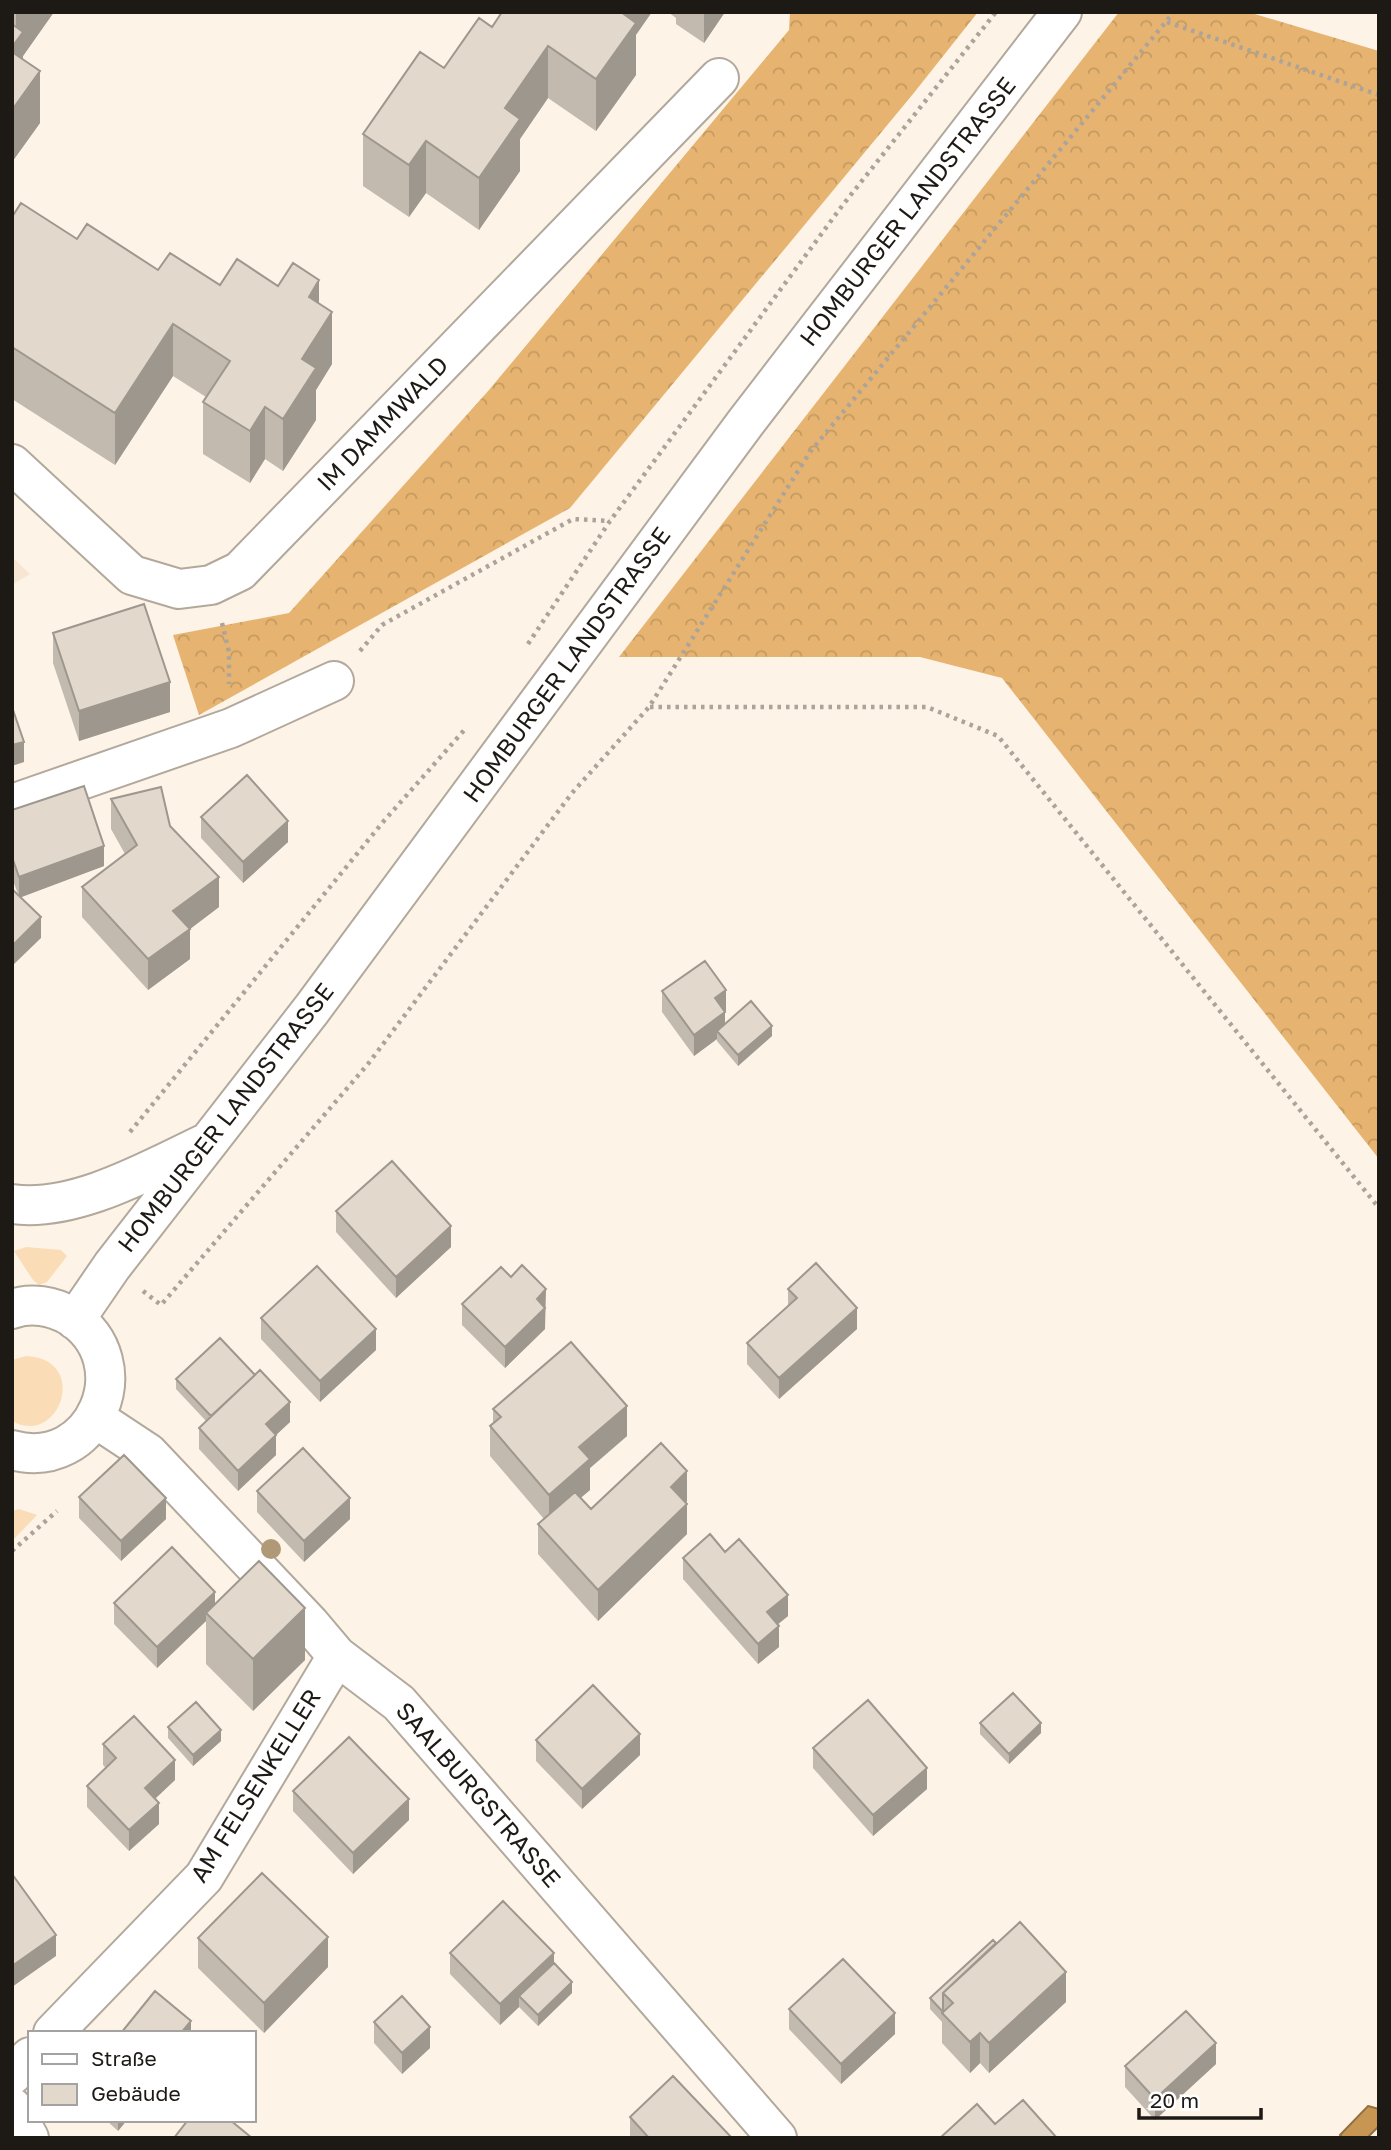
<svg xmlns="http://www.w3.org/2000/svg" width="1391" height="2150" font-family="'Golos Text',sans-serif">
	<style>
		.built { fill: #f6e6d3 }
		.grass { fill: #faddb7 }
		.forest { fill: url(#forest-crowns) }
		.water { fill: #c69652; stroke: #937040; stroke-width: 2 }
		.lines { fill: none; stroke-linecap: round; stroke-linejoin: round }
		.minor-casing { stroke: #b2a89c; stroke-width: 42 }
		.path { stroke: #aca49a; stroke-width: 4.5; stroke-dasharray: 3.5 5; stroke-linecap: butt }
		.minor { stroke: #fff; stroke-width: 38 }
		.tree { fill: #b09977 }
		.wall { fill: #c2baaf }
		.shaded-wall { fill: #9e978e }
		.building { fill: #e2d8cb; stroke: #9e978e; stroke-width: 2 }
		.labels { text-anchor: middle; stroke-width: 5; stroke-linejoin: round; paint-order: stroke }
		.street-label { font-size: 24px; fill: #1d1915; stroke: #fff }
	</style>
	<defs>
		<pattern id="forest-crowns" width="20" height="18" patternUnits="userSpaceOnUse" patternTransform="scale(1.75)"><rect width="20" height="18" fill="#e6b470"/><path d="M2 6a3 3 0 1 1 6 0M12 15a3 3 0 1 1 6 0" fill="none" stroke="#c59a60"/></pattern>
	</defs>
	<rect width="100%" height="100%" fill="#fdf3e6"/>
	<path class="built" d="M12,557L30,574L12,585Z"/>
	<path class="grass" d="M26,1247L61,1250L67,1256L47,1282L39,1285L33,1280L14,1251Z
		M26,1356C91,1359 59,1448 12,1421V1360Z
		M19,1509L37,1515L12,1541V1511Z"/>
	<path class="forest" d="M790,12H978L913,94L570,508L199,715L173,635L289,613L489,390L789,30Z
		M1119,12H1248L1379,51V1159L1002,678L920,657H619Z"/>
	<path class="water" d="M1368,2106L1379,2109V2126L1367,2138H1343L1340,2135Z"/>
	<g class="lines">
		<g class="minor-casing">
			<path id="minor" d="M12,464L132,575L179,589L211,585L240,571L719,78
				M12,804L231,728L334,681
				M12,1204C74,1213 149,1170 204,1144
				M12,1309C31,1302 53,1306 70,1316C142,1362 94,1473 12,1450
				M75,1320L112,1266L312,1009L746,422L1062,12
				M95,1418L148,1453L310,1624L337,1656L399,1703L777,2138
				M53,2033L204,1877L337,1656
				M12,2075L30,2057
				M12,2107L29,2138"/>
		</g>
		<path class="path" d="M1167,22L1379,95
			M222,623L229,652V684
			M528,644L610,521L842,206L996,12
			M360,651L382,625L573,519L610,521
			M650,707H927L998,736L1379,1208
			M130,1132L383,822L467,727
			M143,1291L161,1305L368,1064L572,793L649,707L810,452L1174,12
			M12,1551L57,1511"/>
		<use href="#minor" class="minor"/>
	</g>
	<circle class="tree" cx="271" cy="1549" r="10"/>
	<path class="wall" d="M12,12H54L23,56V60L40,123L12,162Z
		M668,12H725L704,43L676,24V18Z
		M492,27L636,35V75L596,131L548,98L520,139V171L479,230L426,193L409,217L363,186V134L444,68Z
		M12,217L77,239L158,270L220,285L278,286L319,304L332,364L316,390V420L283,471L265,459L250,483L203,454V402L206,397L173,376L115,465L12,399Z
		M53,633L170,712L79,741L53,663Z
		M111,799L170,826L219,907L190,929V959L148,990L82,917V887L125,854L111,829Z
		M12,810L104,866L21,897L41,938L18,894L12,878Z
		M201,817L288,842L243,883L201,838Z
		M662,991L726,1011L725,1012V1023L772,1036L738,1066L717,1041V1039L694,1056L662,1012Z
		M336,1211L451,1247L396,1298L336,1232Z
		M788,1289L857,1329L779,1399L747,1364V1343L788,1306Z
		M462,1304L546,1310L545,1311V1329L505,1368L462,1325Z
		M261,1318L376,1350L320,1402L261,1339Z
		M176,1379L290,1422L276,1435V1455L238,1491L199,1449V1428L206,1421L176,1389Z
		M493,1409L627,1436L590,1468V1490L580,1498L591,1509L687,1501L686,1503L687,1534L598,1621L538,1554V1524L544,1519L490,1456V1426L493,1423Z
		M257,1491L350,1519L304,1562L257,1512Z
		M79,1497L166,1519L121,1561L79,1518Z
		M725,1552L788,1616L777,1625L779,1647L758,1664L683,1579V1558Z
		M114,1603L215,1604L305,1660L253,1711L206,1664V1621L157,1668L114,1624Z
		M980,1723L1041,1733L1009,1764L980,1734Z
		M168,1727L221,1741L193,1766L168,1738Z
		M536,1740L640,1755L582,1809L536,1761Z
		M103,1744L175,1780L155,1799L159,1824L129,1851L87,1807V1786L106,1768L103,1765Z
		M813,1748L927,1789L873,1836L813,1768Z
		M293,1791L409,1820L353,1874L293,1811Z
		M198,1938L328,1967L264,2033L198,1968Z
		M996,1943L1066,2002L989,2073L980,2063L970,2073L942,2043V2022L930,2009V1998Z
		M450,1953L554,1963L572,1993L538,2026L519,2007L500,2025L450,1974Z
		M789,2009L895,2034L841,2084L789,2029Z
		M374,2022L430,2048L402,2074L374,2043Z
		M1216,2064L1155,2120L1125,2087V2066Z
		M630,2117L732,2138H630Z
		M106,2120H127L118,2131Z"/>
	<path class="shaded-wall" d="M17,12H54L23,56V84L12,99V47L16,42V14Z
		M617,12H652L636,35V75L596,131V79Z
		M704,12H725L704,43Z
		M548,46V98L520,139V171L479,230V178L505,108Z
		M40,71V123L12,162V110Z
		M426,141V193L409,217V165Z
		M319,280V332L332,312V364L316,390V420L283,471V419L302,359L309,297Z
		M173,324V376L115,465V413Z
		M265,407V459L250,483V431Z
		M170,682V712L79,741V711Z
		M24,742V762L12,766V745Z
		M288,821V842L243,883V862Z
		M104,846V866L19,898V877Z
		M219,877V907L190,929V959L148,990V959L173,911Z
		M41,917V938L12,966V946Z
		M726,990V1011L715,1019V998Z
		M725,1012V1033L717,1031V1039L694,1056V1035Z
		M772,1026V1036L738,1066V1055Z
		M451,1226V1247L396,1298V1277Z
		M546,1289L545,1329L505,1368V1347L537,1299Z
		M857,1308V1329L779,1399V1378Z
		M376,1329V1350L320,1402V1381Z
		M290,1402V1422L276,1435V1455L238,1491V1471L266,1424Z
		M627,1406V1436L590,1468V1490L549,1525V1495L579,1447Z
		M687,1471V1501L671,1517V1487Z
		M166,1498V1519L121,1561V1541Z
		M350,1498V1519L304,1562V1541Z
		M687,1504V1534L598,1621V1590Z
		M215,1592V1612L206,1613V1621L157,1668V1647Z
		M788,1595V1616L767,1633V1612Z
		M305,1608V1660L253,1711V1659Z
		M779,1626V1647L758,1664V1644Z
		M1041,1723V1733L1009,1764V1754Z
		M221,1730V1741L193,1766V1755Z
		M640,1734V1755L582,1809V1789Z
		M175,1760V1780L145,1808V1788Z
		M927,1768V1789L873,1836V1815Z
		M409,1799V1820L353,1874V1853Z
		M159,1803V1824L129,1851V1830Z
		M56,1935V1956L12,1987V1966Z
		M328,1937V1967L264,2033V2003Z
		M554,1953V1974L519,1996V2007L500,2025V2004Z
		M1066,1972V2002L989,2073V2043Z
		M572,1982V1993L538,2026V2015Z
		M895,2013V2034L841,2084V2064Z
		M191,2021V2033H181Z
		M430,2027V2048L402,2074V2053Z
		M980,2033V2063L970,2073V2042Z
		M1216,2043V2064L1155,2120V2099Z
		M118,2120H127L118,2131Z"/>
	<path class="building" d="M502,12H621L636,23L596,79L548,46L505,108L520,119L479,178L426,141L409,165L363,134L420,52L444,68L479,18L492,27Z
		M12,24L23,32L12,47Z
		M12,52L40,71L12,110Z
		M21,203L77,239L87,224L158,270L170,253L220,285L237,259L278,286L293,263L319,280L309,297L332,312L302,359L316,368L283,419L265,407L250,431L203,402L230,361L173,324L115,413L12,347V217Z
		M144,604L170,682L79,711L53,633Z
		M12,707L24,742L12,745Z
		M247,775L288,821L243,862L201,817Z
		M84,786L104,846L19,877L12,857V810Z
		M161,787L170,826L219,877L173,911L190,929L148,959L82,887L137,845L111,799Z
		M12,889L41,917L12,946Z
		M705,961L726,990L715,998L725,1012L694,1035L662,991Z
		M751,1001L772,1026L738,1055L717,1031Z
		M392,1161L451,1226L396,1277L336,1211Z
		M816,1263L857,1308L779,1378L747,1343L797,1298L788,1289Z
		M522,1265L546,1289L537,1299L545,1308L505,1347L462,1304L501,1267L511,1277Z
		M317,1266L376,1329L320,1381L261,1318Z
		M220,1338L255,1375L211,1416L176,1379Z
		M571,1342L627,1406L579,1447L590,1459L549,1495L490,1426L501,1417L493,1409Z
		M260,1370L290,1402L266,1424L276,1435L238,1471L199,1428Z
		M661,1443L687,1471L671,1487L687,1504L598,1590L538,1524L575,1492L591,1509Z
		M303,1448L350,1498L304,1541L257,1491Z
		M124,1455L166,1498L121,1541L79,1497Z
		M710,1534L725,1552L739,1539L788,1595L767,1612L779,1626L758,1644L683,1558Z
		M172,1547L215,1592L157,1647L114,1603Z
		M259,1561L305,1608L253,1659L206,1613Z
		M593,1685L640,1734L582,1789L536,1740Z
		M1013,1693L1041,1723L1009,1754L980,1723Z
		M868,1700L927,1768L873,1815L813,1748Z
		M196,1702L221,1730L193,1755L168,1727Z
		M134,1716L175,1760L145,1788L159,1803L129,1830L87,1786L116,1758L103,1744Z
		M349,1737L409,1799L353,1853L293,1791Z
		M262,1873L328,1937L264,2003L198,1938Z
		M12,1874L56,1935L12,1966Z
		M503,1901L554,1953L500,2004L450,1953Z
		M1020,1922L1066,1972L989,2043L980,2033L970,2042L942,2013L953,2003L943,1993Z
		M993,1940L996,1943L943,1993V2012L930,1998Z
		M843,1959L895,2013L841,2064L789,2009Z
		M554,1963L572,1982L538,2015L519,1996Z
		M155,1991L191,2021L181,2033H121Z
		M402,1996L430,2027L402,2053L374,2022Z
		M1186,2011L1216,2043L1155,2099L1125,2066Z
		M673,2076L732,2138H649L630,2117Z
		M1023,2100L1057,2138H940L977,2104L995,2124Z
		M188,2120H230L252,2138H174Z"/>
	<g class="labels">
		<g class="street-label">
			<text transform="translate(908 212) rotate(-52)" y="8">HOMBURGER LANDSTRASSE</text>
			<text transform="translate(383 424) rotate(-46)" y="8">IM DAMMWALD</text>
			<text transform="translate(567 665) rotate(-54)" y="8">HOMBURGER LANDSTRASSE</text>
			<text transform="translate(226 1118) rotate(-52)" y="8">HOMBURGER LANDSTRASSE</text>
			<text transform="translate(256 1786) rotate(-58)" y="8">AM FELSENKELLER</text>
			<text transform="translate(478 1795) rotate(49)" y="8">SAALBURGSTRASSE</text>
		</g>
	</g>
	<rect width="1391" height="2150" fill="none" stroke="#1d1915" stroke-width="28"/>
	<rect x="28" y="2031" width="228" height="91" fill="#ffffff" stroke="#a5a3a1" stroke-width="2"/>
	<rect x="42" y="2054" width="35" height="10" fill="#ffffff" stroke="#a5a3a1" stroke-width="2"/>
	<text x="91" y="2066" font-size="21" fill="#1d1915">Straße</text>
	<rect x="42" y="2084" width="35" height="21" fill="#e2d8cb" stroke="#a5a3a1" stroke-width="2"/>
	<text x="91" y="2101" font-size="21" fill="#1d1915">Gebäude</text>
	<path d="M1139 2108v10h122v-10" fill="none" stroke="#1d1915" stroke-width="3.5"/>
	<text x="1150" y="2108" font-size="21" fill="#1d1915" stroke="#ffffff" stroke-width="5" paint-order="stroke">20 m</text>
</svg>
